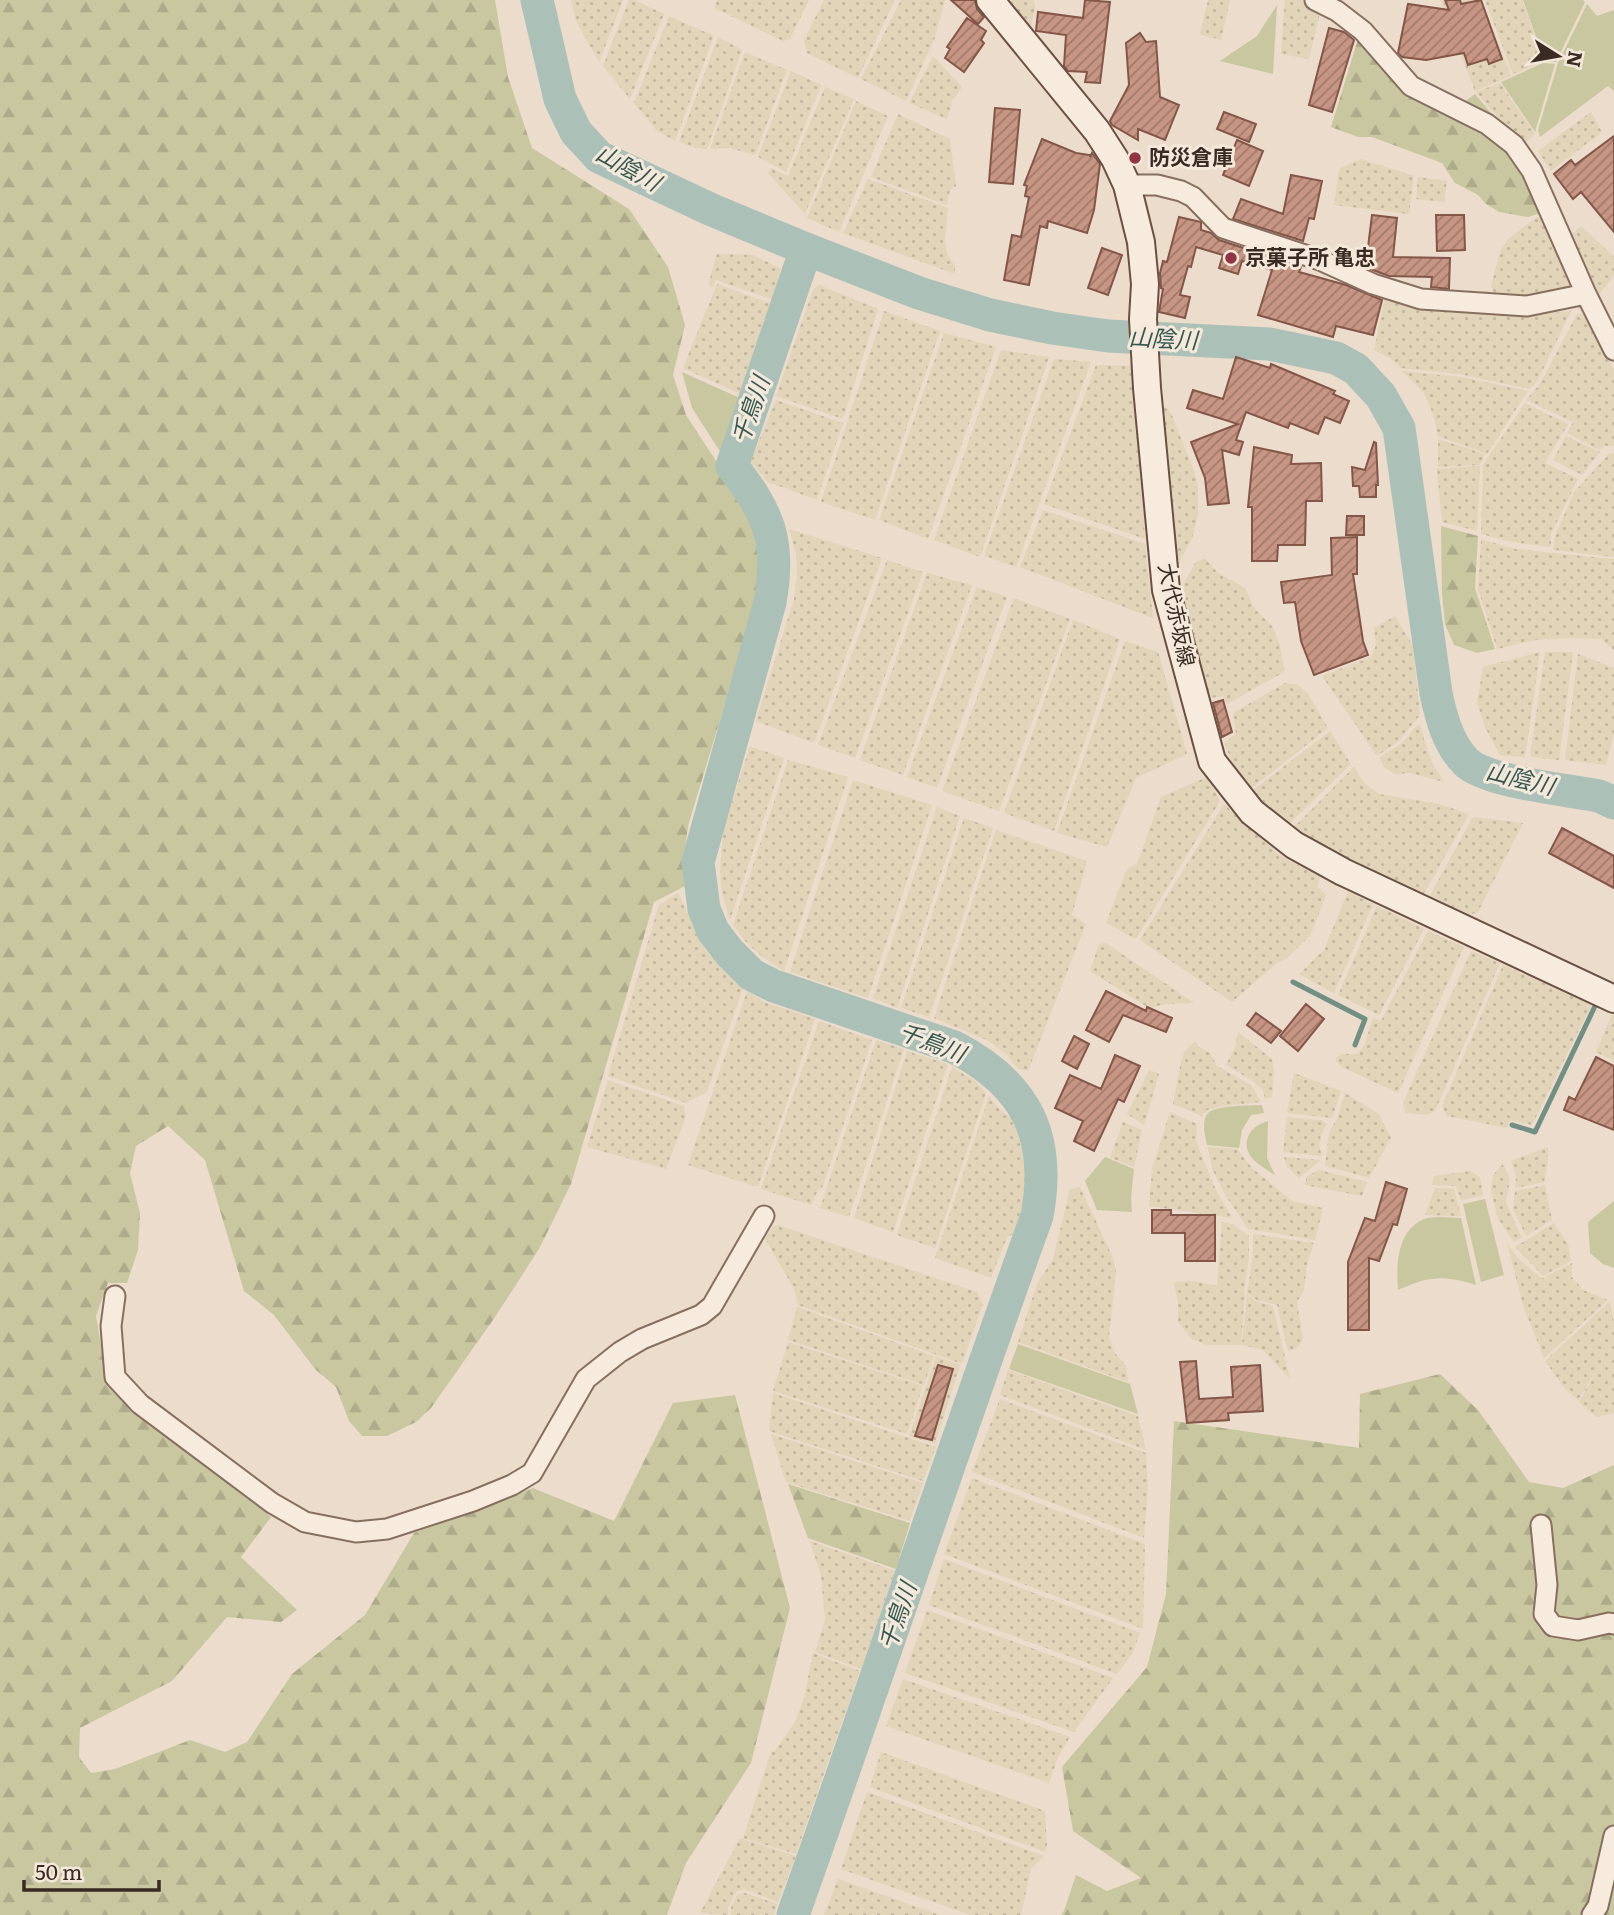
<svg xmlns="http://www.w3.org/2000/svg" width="1614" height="1915" font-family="Literata,'Noto Sans JP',serif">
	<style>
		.farmland { fill: url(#farmland-dots) }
		.green { fill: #c9c79f }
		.forest { fill: url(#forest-firs) }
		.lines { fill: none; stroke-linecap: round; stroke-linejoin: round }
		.stream { stroke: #728f83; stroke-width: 5 }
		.river { stroke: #abc1b7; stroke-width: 33 }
		.building { fill: url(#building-hatch); stroke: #845648; stroke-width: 2 }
		.street-casing { stroke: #876f60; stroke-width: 23 }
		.secondary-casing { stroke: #695043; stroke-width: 30 }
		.street { stroke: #f7ebde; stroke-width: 19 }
		.secondary { stroke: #f7ebde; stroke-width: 26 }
		.poi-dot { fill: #913545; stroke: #f3e8da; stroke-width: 2.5 }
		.labels { text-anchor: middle; stroke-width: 6; stroke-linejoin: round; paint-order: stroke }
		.poi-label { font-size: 21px; font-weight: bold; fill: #392a22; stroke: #f3e8da; text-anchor: start }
		.street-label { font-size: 21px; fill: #392a22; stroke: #f3e8da }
		.water-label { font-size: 23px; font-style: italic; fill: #33574f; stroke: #f3e8da }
	</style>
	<defs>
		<pattern id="farmland-dots" width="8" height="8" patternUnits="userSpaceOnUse" patternTransform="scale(1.75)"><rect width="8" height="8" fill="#e1d4b9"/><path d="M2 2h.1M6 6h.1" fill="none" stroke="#c2b69f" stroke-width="1.8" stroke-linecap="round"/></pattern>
		<pattern id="forest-firs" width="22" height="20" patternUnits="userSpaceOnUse" patternTransform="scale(1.75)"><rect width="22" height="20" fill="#c9c79f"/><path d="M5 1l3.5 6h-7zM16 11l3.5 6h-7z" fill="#adab89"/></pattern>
		<pattern id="building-hatch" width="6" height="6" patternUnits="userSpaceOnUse" patternTransform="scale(1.75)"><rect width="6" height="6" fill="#c69584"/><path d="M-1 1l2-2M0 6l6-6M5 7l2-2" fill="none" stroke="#a27a6c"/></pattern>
	</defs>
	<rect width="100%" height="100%" fill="#ebdccb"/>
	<path class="farmland" d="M571,0H623L599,62L576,21Z
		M629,0H635L664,14L630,99L603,66Z
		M717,0H809L790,39L783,41L714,8Z
		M824,0H895L858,78L807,53L804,40Z
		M901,0H945L934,40L906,101L861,79Z
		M1003,0H1034L1035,9L1029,33Z
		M1208,0H1230L1221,40L1200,34Z
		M1285,0H1304L1321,9L1309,59L1281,54Z
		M1440,0H1481L1511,76L1475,91Z
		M1485,0H1522L1544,61L1513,74Z
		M669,16L714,36L675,141L656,130L634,103Z
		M718,37L742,50L707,149L696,148L679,142Z
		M745,52L787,70L755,155L730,148L710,149Z
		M933,56L962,87L952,101L947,119L909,103Z
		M791,71L821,85L786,172L758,157Z
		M1500,83L1535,134L1522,145L1476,92Z
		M825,87L854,99L805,214L768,173L771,168L788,176Z
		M856,101L888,116L839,232L807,218Z
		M1591,112L1602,132L1551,171L1538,151Z
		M898,114L950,139L956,186L950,190L947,205L871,177Z
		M1361,159L1414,176L1409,214L1334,205L1339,169Z
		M1418,177L1447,181L1444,202L1416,199Z
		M868,179L948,208L945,239L947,254L955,266V274L843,233Z
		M1537,217H1545L1573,280L1570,287L1561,292L1527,297L1495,294L1491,287L1500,252L1508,239Z
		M1581,226L1614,257V276L1598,296L1569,237Z
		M717,254L754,255L781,269L773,300L716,280L713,287L708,285Z
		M717,284L772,304L756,366L743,395L683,368Z
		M819,285L878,309L843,419L776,396L813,290Z
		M1385,298L1441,312L1519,316L1571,311L1538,380L1530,389L1459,374L1401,368L1390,358L1374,350Z
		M884,311L940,331L875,520L821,502Z
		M1577,314H1586L1614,371V446H1605L1599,450L1567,433L1573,422L1526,400L1540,384Z
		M944,333L996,347L928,539L879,520Z
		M1001,350L1049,357L980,557L934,540Z
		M1054,359L1091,362L1016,567L984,556Z
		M1096,365L1134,366L1145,539L1044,504Z
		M1402,371L1461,377L1528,391L1487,454L1438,436L1433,414L1424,393Z
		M776,400L843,423L817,500L768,482L750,462Z
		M1159,401L1171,413L1194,471L1198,485V515L1192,539L1175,570Z
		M1525,403L1568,424L1545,463L1578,479L1551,534V547L1512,542L1481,534L1483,465Z
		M1566,436L1600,452L1582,475L1553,460Z
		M1438,439L1485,454L1480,465L1438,467Z
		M1610,453L1614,454V557L1553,550L1555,536L1574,492Z
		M1480,466L1477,531L1442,522L1437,469Z
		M1043,510L1145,544L1153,618L1020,567Z
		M789,529L882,558L814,743L756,721L794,599L797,575L796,554Z
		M1481,539L1515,549L1614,559V650L1601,639L1570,638L1535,640L1497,649L1478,589Z
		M1205,558L1217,572L1245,588L1254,608L1273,627L1280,645L1284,672L1227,704L1223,696L1205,699L1182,587L1195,563Z
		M887,560L923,572L855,758L818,745Z
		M927,573L972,585L903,775L860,760Z
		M977,587L1007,597L937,788L907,777Z
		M1014,598L1070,619L999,811L942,791Z
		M1395,616L1413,646L1420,715L1399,741L1377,756L1322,676L1371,657L1376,645L1374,628Z
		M1073,620L1120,639L1054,831L1004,813Z
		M1125,641L1158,652L1187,754L1136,778L1107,847L1057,833Z
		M1540,652L1525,757L1500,755L1486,729L1477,703L1483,667Z
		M1545,652H1573L1559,760L1530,757Z
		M1578,654L1614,668V734L1606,765L1565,760Z
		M1285,683L1298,685L1308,694L1328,728L1248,791L1236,771L1224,743L1236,734L1233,713Z
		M1419,723L1431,761L1444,782L1410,773L1395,774L1385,768L1379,758L1402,743Z
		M1330,731L1351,764L1287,826L1263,807L1252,791Z
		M750,746L784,758L730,920L722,893L720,871L723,830Z
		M788,760L848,777L784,971L760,955L745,941L733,925Z
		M1354,767L1364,783L1379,794L1439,804L1469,814L1423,895L1346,858L1293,828Z
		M1207,777L1220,801L1136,939L1106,923L1127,869L1137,864L1161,797Z
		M853,780L932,805L868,998L790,972Z
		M1224,804L1279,855L1320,877L1317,886L1326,895L1310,936L1286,959L1278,962L1232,1002L1140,940Z
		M937,807L960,816L897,1008L873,998Z
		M1473,817L1523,823L1478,912L1469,915L1428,899Z
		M964,818L993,828L929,1017L901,1008Z
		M996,830L1087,861L1072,915L1086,924L1028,1071L1018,1069L1008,1056L989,1041L934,1018Z
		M1348,892L1373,904L1334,993L1299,974L1324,950Z
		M678,893L706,951L743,988L707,1092L686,1103L608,1076L659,905Z
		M1377,906L1424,929L1379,1015L1338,995Z
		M1428,931L1464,947L1398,1093L1342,1067L1335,1059L1341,1054H1357L1364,1046L1373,1018L1381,1021Z
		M1106,943L1194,1003L1165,1004L1149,1008L1090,971L1099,944Z
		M1471,951L1500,963L1435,1111L1427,1115L1406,1113L1403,1103Z
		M1503,965L1592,1004L1532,1125L1510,1120L1507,1128L1447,1116L1442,1106Z
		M747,991L764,1002L815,1019L758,1187L688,1165Z
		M1614,1010V1061L1596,1052Z
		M819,1021L872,1040L822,1188L818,1190L811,1205L761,1189Z
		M1238,1032L1272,1059L1274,1071L1272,1097L1265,1099L1263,1090L1253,1081L1226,1065L1235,1048Z
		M876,1040L904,1049L849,1217L820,1208Z
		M1195,1041L1199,1047L1210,1053L1217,1066L1251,1085L1261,1102L1220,1106L1207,1110L1202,1116L1173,1104L1181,1061L1185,1051Z
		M907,1051L948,1064L893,1232L854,1218Z
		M952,1067L974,1080L986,1093L935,1248L897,1235Z
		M1149,1070L1159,1074L1144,1125L1127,1114Z
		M1294,1073L1341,1091L1332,1118L1287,1113Z
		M608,1080L684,1106L686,1117L666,1169L587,1147Z
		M1345,1093L1379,1114L1391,1138L1369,1178L1325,1166L1329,1132L1336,1121Z
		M989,1096L999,1109L1012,1119L1020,1136L1026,1155L1028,1177L1024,1204L1014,1234L1007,1237L991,1278L935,1258Z
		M1170,1112L1197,1124L1196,1139L1200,1152L1216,1190L1232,1218L1149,1206L1152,1169Z
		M1287,1117L1321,1120L1327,1124L1321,1135L1319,1145L1322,1156L1283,1152Z
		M1123,1122L1142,1130L1134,1167L1110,1158Z
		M1208,1147L1237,1149L1252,1168L1292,1201L1323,1208L1315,1240L1248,1229L1226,1196L1212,1169Z
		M1548,1147V1161L1544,1182L1515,1188L1516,1176L1511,1161Z
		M1284,1157L1321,1160L1299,1178L1287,1167Z
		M1503,1164L1510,1179L1506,1203L1522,1238L1514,1242L1498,1219L1491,1190L1493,1175Z
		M1319,1170L1367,1182L1362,1196L1305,1185L1307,1176Z
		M1470,1171L1480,1177L1483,1196L1461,1200L1456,1186L1432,1185L1434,1176Z
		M1545,1185L1552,1220L1526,1236L1513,1209L1515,1191Z
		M1080,1187L1113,1258L1116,1272L1109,1336L1114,1352L1126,1366L1128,1382L1018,1342L1037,1284L1053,1259L1070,1189Z
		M1435,1188L1454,1189L1461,1216L1425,1215Z
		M1222,1222L1233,1224L1249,1236V1257L1244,1291L1234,1289L1245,1292L1241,1345H1207L1192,1339L1178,1322V1303L1174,1282L1193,1281L1217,1286Z
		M1554,1223L1568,1244L1571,1261L1543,1276L1515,1247Z
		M778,1225L977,1292L983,1304L962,1364L798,1305L794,1289L765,1238L774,1226Z
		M1253,1234L1314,1243L1307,1264L1304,1290L1297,1302L1303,1340L1296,1349L1288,1351L1277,1305L1257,1300L1247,1293L1253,1256Z
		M1507,1244L1519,1259L1540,1277L1552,1281L1545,1277L1572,1263V1275L1566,1280L1572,1277L1583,1290L1608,1300L1544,1358L1524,1308Z
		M1247,1294L1258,1302L1273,1306L1290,1379L1263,1350L1242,1345Z
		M1610,1301L1614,1323V1413L1596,1417L1579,1402L1603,1360L1578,1400L1565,1389L1545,1361Z
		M797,1307L934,1356L924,1385L788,1340Z
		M788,1342L923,1386L907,1434L773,1391Z
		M936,1356L960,1365L935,1444L909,1436Z
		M1008,1370L1138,1416L1146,1450L1000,1395Z
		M773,1393L936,1447L923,1481L769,1431Z
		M1000,1399L1146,1453L1148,1489L1144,1538L972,1472Z
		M771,1434L923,1483L910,1521L786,1482Z
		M972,1478L1145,1544L1143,1629L944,1554Z
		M810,1541L895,1571L861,1669L815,1652L825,1620L821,1576Z
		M944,1559L1140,1633L1132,1654L1117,1674L929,1605Z
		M927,1610L1113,1678L1074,1732L905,1673Z
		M813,1653L860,1671L796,1854L743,1838L771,1751L774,1752L795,1722L804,1698Z
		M903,1679L1070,1737L1058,1757L1049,1783L886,1726Z
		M881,1752L1045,1811L1047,1847L1045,1852L870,1787Z
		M867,1792L1044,1856L1031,1869L1021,1915H970L841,1869Z
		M740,1838L796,1856L778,1902L743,1889L736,1892L728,1908V1915L700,1913Z
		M838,1879L940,1915H824Z
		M745,1893L777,1904L774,1915H731V1907L738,1894Z"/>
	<path class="green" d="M1523,0H1583L1585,2L1556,62H1545Z
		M1587,4L1597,16L1614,10V91L1608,86L1540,137L1538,130L1558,63Z
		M1277,5L1273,74L1220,61L1257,36Z
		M1543,63L1555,64L1535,132L1501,82Z
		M1475,94L1508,133L1460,105Z
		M682,372L742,399L725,459L692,408Z
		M1262,1105L1264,1113L1251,1115L1242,1130L1239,1148L1207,1145C1205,1136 1202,1125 1206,1116C1211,1104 1250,1106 1262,1105Z
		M1268,1121L1267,1158L1275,1175C1262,1166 1244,1158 1247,1140C1250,1129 1257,1125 1268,1121Z
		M1105,1157L1134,1169L1131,1197L1132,1212L1097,1210L1085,1181Z
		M1485,1199L1504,1275L1481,1282L1463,1204Z
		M1614,1201V1268L1603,1264L1590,1253L1588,1222Z
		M1461,1218L1476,1285C1442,1275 1430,1276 1398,1290C1396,1266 1397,1232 1422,1220C1433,1215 1450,1218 1461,1218Z
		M1018,1344L1130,1384L1138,1414L1009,1369Z"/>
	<path class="forest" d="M0,0H495L508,77L532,148L629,209L668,267L685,325L673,375L686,415L748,510L758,541L761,566L759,590L688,826L684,858L685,886L654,902L571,1184L539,1249L495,1317L431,1408L416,1422L387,1436H362L349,1421L336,1387L315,1369L274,1315L244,1291L205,1160L168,1126L136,1146L130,1173L140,1213L138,1250L127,1283H108L96,1316L107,1382L141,1412L271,1517L241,1557L297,1610L281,1622L227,1617L172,1681L80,1728L79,1757L91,1773L115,1769L190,1740L225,1752L247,1742L292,1674L365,1615L414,1533L533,1488L614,1521L673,1403L735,1395L790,1608L751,1763L686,1863L667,1915H0Z
		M1359,36L1515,158L1544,212L1528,217L1499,212L1486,204L1478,195L1455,183L1442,163L1372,137H1358L1331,127Z
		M1441,526L1478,536L1475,588L1495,649L1477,653L1454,645L1445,624L1442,593Z
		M1440,1374L1478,1410L1529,1482L1563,1488L1614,1465V1915H1061L1064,1911L1076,1875L1107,1891L1141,1878L1073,1831L1062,1767L1147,1667L1166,1594L1174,1421L1359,1448L1360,1394Z
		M788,1484L910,1523L896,1569L808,1538Z"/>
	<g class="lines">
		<path class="stream" d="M1293,982L1365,1019L1355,1045
			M1512,1125L1535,1132L1597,1002"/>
		<path class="river" d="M537,0L560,99L576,132L599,157L712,210L806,249L919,293L990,315L1052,328L1108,336L1269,344L1336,358L1356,369L1381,396L1399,428L1436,693C1441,717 1448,744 1466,762C1486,782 1569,790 1599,796L1614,803
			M793,1915C876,1682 953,1448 1037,1216C1052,1136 1026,1084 954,1047L774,986L752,975L729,952L713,931L704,909L698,862L770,602C781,542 769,513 732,466L806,249"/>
	</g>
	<path class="building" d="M951,0H975L977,9L984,17L978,24Z
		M1085,0L1110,2L1100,83L1085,82L1087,72L1068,71L1064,66L1066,35L1036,31L1038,12L1083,18Z
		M1445,0H1460L1461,4L1481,0L1502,59L1489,64L1487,59L1468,65L1464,53L1426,60L1402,57L1398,53L1408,4L1449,10Z
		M967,18L986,31L981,40L984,43L964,72L945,58L950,49L947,47Z
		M1329,28L1344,32L1354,40L1332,112L1309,105Z
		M1140,33L1146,42L1156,41L1160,97L1179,105L1165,140L1138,129V140L1112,125L1110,121L1129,85L1126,43Z
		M995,108L1020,110L1013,184L989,182Z
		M1224,112L1256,124L1249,142L1217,129Z
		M1614,136V232L1581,192L1573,199L1554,174L1571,160L1575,165Z
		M1042,139L1076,153L1090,155V157L1092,153L1100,164L1094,210L1087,233L1048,221L1047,228L1040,226L1029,285L1004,280L1012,235L1021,237L1029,197L1025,196L1027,186L1024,185Z
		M1237,140L1263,151L1249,186L1223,175Z
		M1291,175L1322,181L1314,219L1309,218L1303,241L1233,219L1241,199L1283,214Z
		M1372,215L1397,218L1393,257L1450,258L1449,289L1431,287L1432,277L1389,276L1362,266L1364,255H1367Z
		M1436,215H1464L1465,250L1437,251Z
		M1179,217L1201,222V230L1211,233L1219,240L1301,267L1299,272L1346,285L1382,300L1373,335L1336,326L1333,337L1258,315L1272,270L1242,261L1238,274L1219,268L1223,255L1196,247L1191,267L1188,266L1180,295L1190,297L1185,318L1159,312L1163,289L1161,288L1160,273L1163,261L1167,262Z
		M1102,248L1122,255L1108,295L1088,288Z
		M1236,357L1270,368L1271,364L1335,391L1333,394L1349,401L1340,423L1325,417L1318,434L1290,423L1288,428L1246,412L1236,440L1243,442L1239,455L1222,450L1229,503L1208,505L1205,478L1191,442L1238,424L1187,408L1193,390L1223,399Z
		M1374,442L1376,443L1378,485H1376V497H1360L1359,486H1353L1352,467L1365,470Z
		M1254,447L1292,455L1291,464L1321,463L1322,501H1306L1305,545H1278L1277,561H1252V507H1248Z
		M1347,516H1364V535H1346Z
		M1357,537V574H1353L1363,641L1368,655L1314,675L1301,641L1295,602L1284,603L1281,582L1332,575L1331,538Z
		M1223,700L1232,732L1222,737L1213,703Z
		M1562,828L1614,856V888L1549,853Z
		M1106,991L1146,1011L1147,1007L1172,1018L1166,1032L1123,1015L1109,1042L1086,1030Z
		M1306,1004L1324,1019L1298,1051L1280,1036Z
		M1256,1013L1281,1031L1271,1043L1247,1025Z
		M1074,1036L1089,1044L1077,1069L1062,1061Z
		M1115,1055L1140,1066L1124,1102L1118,1099L1094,1151L1074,1141L1083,1121L1055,1108L1070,1075L1101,1089Z
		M1596,1057L1614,1066V1130L1564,1110L1569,1097L1575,1100Z
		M1386,1182L1407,1189L1397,1225L1393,1224L1379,1261L1369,1258V1330H1348V1262L1365,1218L1375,1221Z
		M1152,1210H1171V1215H1215V1261H1185V1233H1152Z
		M1196,1361L1199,1399L1233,1397L1231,1367L1260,1365L1263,1411L1228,1413L1229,1420L1187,1423L1180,1362Z
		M938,1365L953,1369L932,1440L915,1436Z"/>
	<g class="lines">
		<g class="street-casing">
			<path id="street" d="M1315,0L1337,11L1363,31L1411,86L1487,124L1514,145L1532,171L1586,294L1614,350
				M1127,185H1157L1181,191L1193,197L1223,228L1320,260L1373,284L1421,299L1527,306L1586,294
				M115,1296L111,1326L115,1377L140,1404L272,1503L305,1522L356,1532L387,1529L473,1501L512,1485L532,1473L586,1379L620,1352L642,1339L701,1315L712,1306L764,1216
				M1541,1525L1547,1585L1544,1614L1553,1626L1578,1630L1609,1623L1614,1624
				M1592,1915L1598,1906L1614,1836"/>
		</g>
		<g class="secondary-casing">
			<path id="secondary" d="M990,0L1097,131L1115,159L1127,185L1141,242L1145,284L1143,319L1147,388L1166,590L1212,761L1252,812L1294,845L1343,872L1614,999"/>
		</g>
		<use href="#street" class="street"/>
		<use href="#secondary" class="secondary"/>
	</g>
	<g class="poi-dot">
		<circle cx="1135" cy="158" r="7"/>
		<circle cx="1231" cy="258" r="7"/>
	</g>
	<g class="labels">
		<g class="poi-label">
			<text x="1149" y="165">防災倉庫</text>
			<text x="1245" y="265">京菓子所 亀忠</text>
		</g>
		<g class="street-label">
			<text transform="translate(1176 615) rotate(78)" y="7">大代赤坂線</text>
		</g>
		<g class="water-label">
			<text transform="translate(628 168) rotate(29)" y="8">山陰川</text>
			<text transform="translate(1163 339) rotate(3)" y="8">山陰川</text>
			<text transform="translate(751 410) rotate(-71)" y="8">千鳥川</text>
			<text transform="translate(1520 779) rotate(14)" y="8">山陰川</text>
			<text transform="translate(932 1043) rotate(21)" y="8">千鳥川</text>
			<text transform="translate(898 1616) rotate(-71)" y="8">千鳥川</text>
		</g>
	</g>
	<g transform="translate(1558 56) rotate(101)" stroke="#f3e8da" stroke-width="5" paint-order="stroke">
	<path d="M0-5L12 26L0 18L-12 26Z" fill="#392a22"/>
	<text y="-10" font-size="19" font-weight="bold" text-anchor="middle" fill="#392a22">N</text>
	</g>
	<path d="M24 1880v10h135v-10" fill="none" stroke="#392a22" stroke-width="3.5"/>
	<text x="35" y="1880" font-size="21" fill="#392a22" stroke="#f3e8da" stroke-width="5" paint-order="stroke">50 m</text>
</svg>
